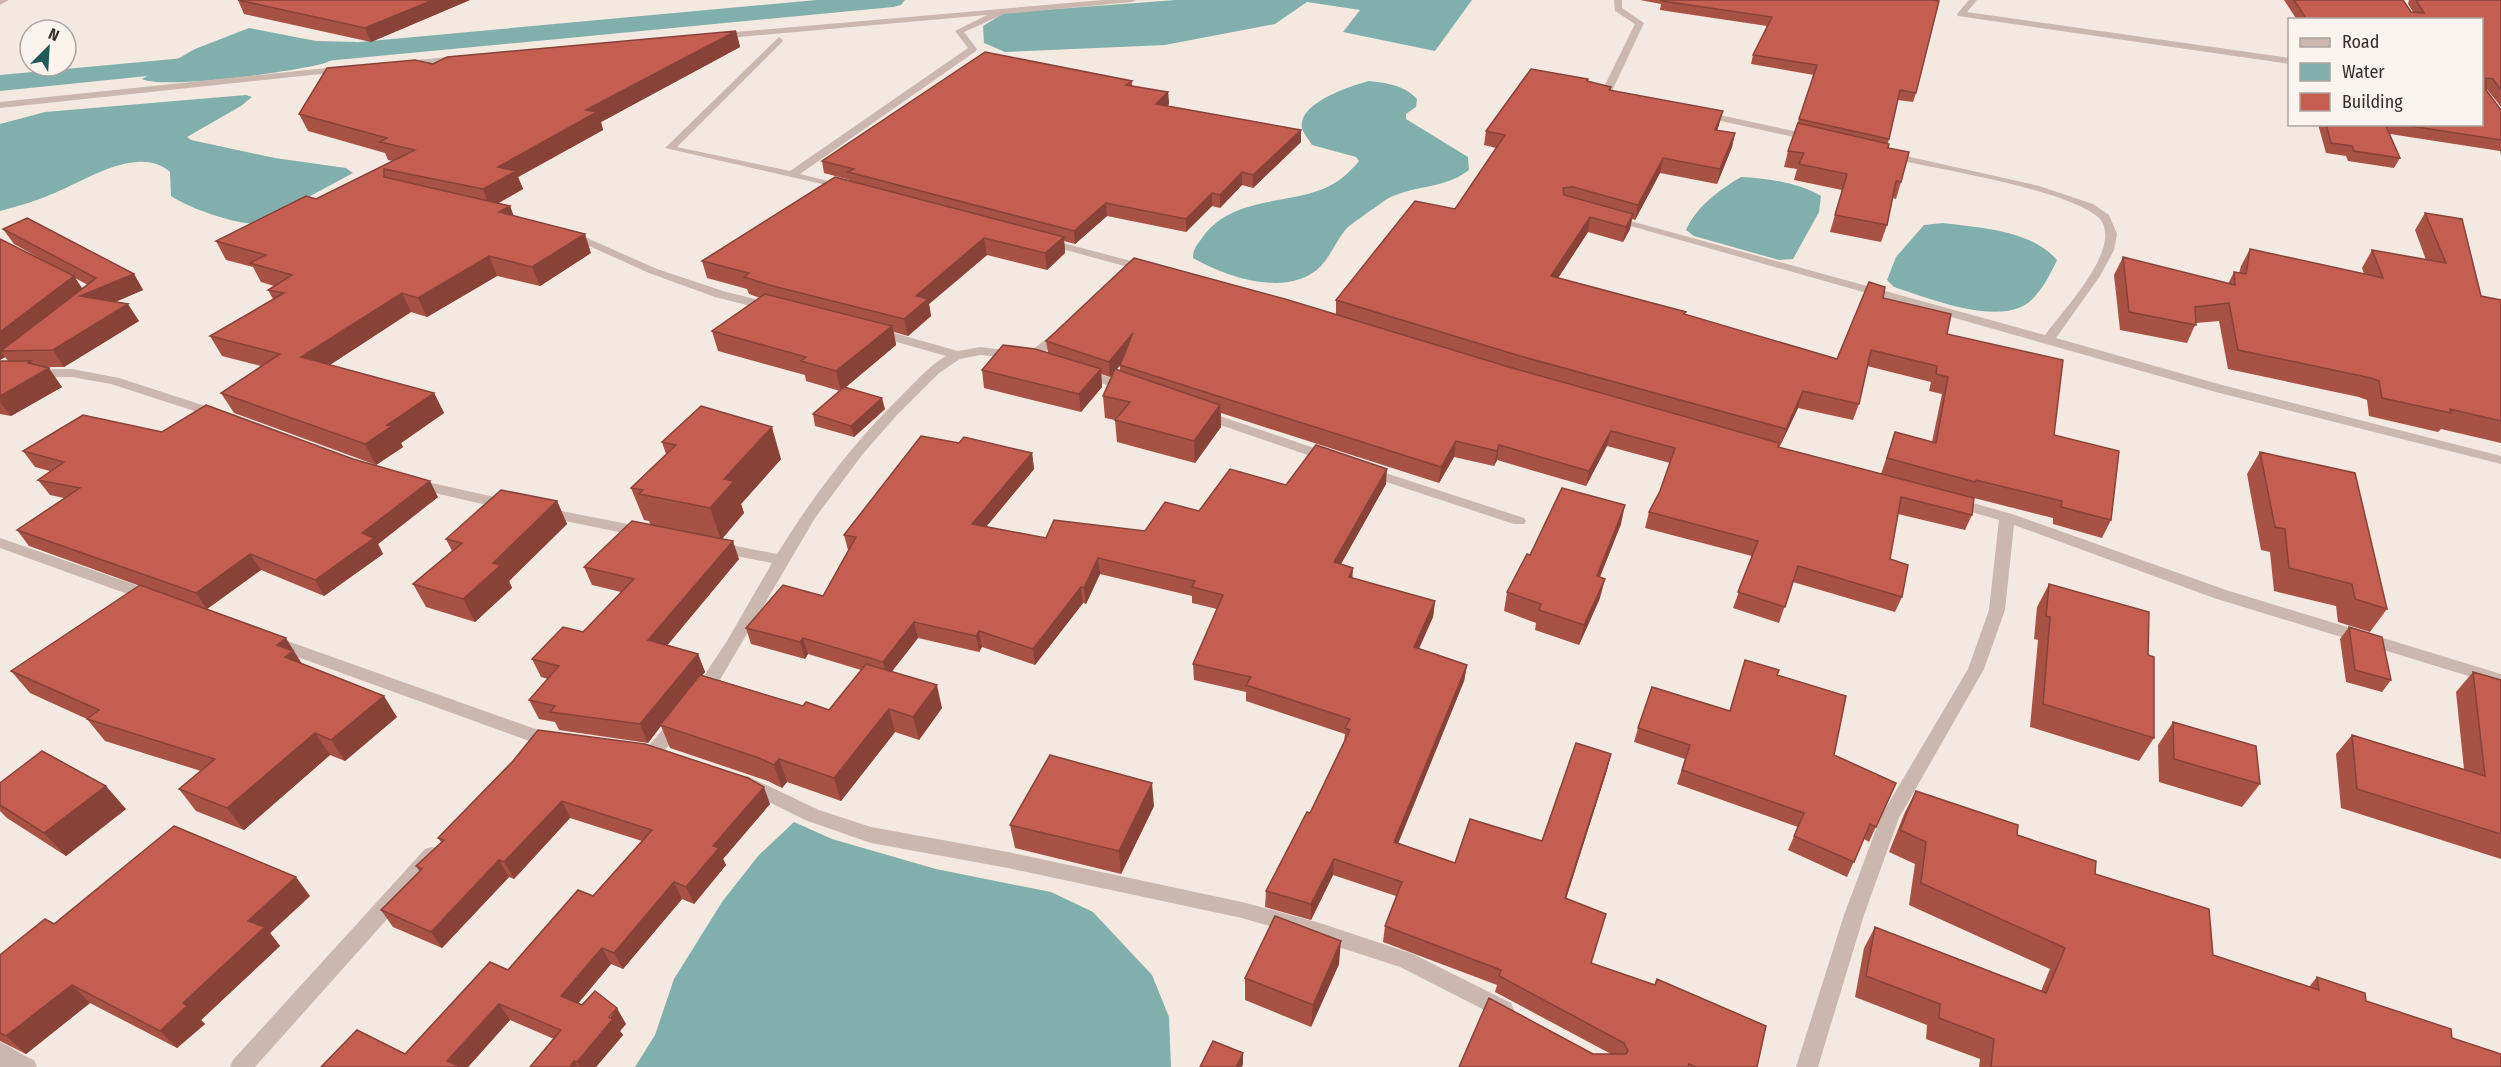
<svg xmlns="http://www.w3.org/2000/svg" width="2501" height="1067" font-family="'Fira Sans Condensed',sans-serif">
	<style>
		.water { fill: #81b0ac }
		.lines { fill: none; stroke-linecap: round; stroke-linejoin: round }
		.canal { fill: #81b0ac; fill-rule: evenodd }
		.minor { fill: #cbb7ad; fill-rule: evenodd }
		.wall { fill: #a85145; fill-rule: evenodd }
		.shaded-wall { fill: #884238 }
		.building { fill: #c35e50; stroke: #884238; stroke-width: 1.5 }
	</style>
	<rect width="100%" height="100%" fill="#f3e9e1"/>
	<path class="water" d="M1176,0H1472L1435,51L1343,32L1360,10L1307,2L1275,24L1165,45L1005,52L984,43L983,26L1004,13Z
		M249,28L316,41L356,42L358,46C347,52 337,59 325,63C299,71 163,90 142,79L195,49Z
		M1369,81C1387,83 1404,85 1417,99L1416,107L1406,114V119L1468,157L1469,170C1442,191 1410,184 1384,201C1376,207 1354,222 1347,228C1337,239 1332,254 1321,266C1289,299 1226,277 1193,258C1193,249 1197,245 1202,238C1231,197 1282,205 1323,189C1338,183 1349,173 1359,161L1356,157L1312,145C1309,140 1304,134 1302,128C1297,103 1351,86 1369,81Z
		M246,95L252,97L241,106L187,137L191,140L275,158L346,168L353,173L258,224C234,224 191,209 171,196L170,172C139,145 88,179 57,192C39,200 19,206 0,211V124L45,112Z
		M1741,177C1767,178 1799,183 1821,196L1819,212L1793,259L1779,260L1694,236L1686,230C1697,206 1719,190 1741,177Z
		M1943,223C1981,228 2031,230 2057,260C2050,275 2037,301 2021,307C1987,322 1928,298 1894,287L1887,280L1896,257L1924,225Z
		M794,822L832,839L936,869L1051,892L1093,912L1152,975L1169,1017L1171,1067H635L655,1035L674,979L722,902L758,856Z"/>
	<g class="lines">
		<path class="canal" d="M817,0H905L901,5L893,7L294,64L285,61L281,56L285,51L294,48Z
			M217,55L226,58L230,63L226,68L0,91V75Z"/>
		<path class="minor" d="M0,0H9L0,5Z
			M1103,0H1136L1132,2L1004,14L964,32L977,49L976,51L800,174L848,186V190L665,148L779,37L783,40L782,42L677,147L790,171L968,48L955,31L987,15L716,39L713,38V34Z
			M1614,0H1622V8L1644,23L1611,93L1620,97L1615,100L1600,95L1635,24L1615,11Z
			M1969,0H1977L1967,12L2290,58V64L1958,16L1957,14Z
			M459,56L464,59L462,61L405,67L400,64L405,61Z
			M346,66L349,67V71L0,108V102Z
			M2482,88L2501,92V98L2482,94Z
			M1701,111L1812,135L1817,138L1812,141L1698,116V112Z
			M1888,152L2039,186L2093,204L2109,215L2117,234L2114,250L2100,276L2056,338L2222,385L2501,456V464L2212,391L1606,219L1612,216L1616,217L2045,335C2063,311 2102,269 2105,239C2106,232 2104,222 2099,218C2069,189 1930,168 1884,157L1883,155Z
			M569,230L657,269L723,291L775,304L777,307L771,311L715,297L649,273L565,235L563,233Z
			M1044,238L1150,266L1152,268L1146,272L1040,243L1038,241Z
			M876,328L958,351L980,347L1028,353L1059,329L1063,328L1069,332L1036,360L980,355L960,359L939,373L896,416L862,455L815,518L718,683L706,699H694L691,695L694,691L727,641L772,563L711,551L708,547L711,543L716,542L777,554C813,496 853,443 902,395C916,381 929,366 946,356L872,335L870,332Z
			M72,369L119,378L224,412L226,415L219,419L111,384L72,377L0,378V370Z
			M1083,369L1134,385L1136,388L1129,392L1078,376L1077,373L1078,370Z
			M1202,410L1335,455L1337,458L1330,462L1325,461L1197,417L1195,414L1197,411Z
			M1367,467L1524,518L1526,521L1524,524H1514L1362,474L1360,471L1362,468Z
			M414,479L508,500L515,505L508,510L409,487L407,484Z
			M1955,498L2012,514L2226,590L2501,674V686L2214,598L2014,525L2005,610L1984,669L1899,818L1864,915L1818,1067H1796L1844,915L1881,816L1968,669L1989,610L1999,520L1950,506L1948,503Z
			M546,508L643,527L650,532L643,537L541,516L539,513Z
			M0,538L159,593L161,597L159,601H147L0,548Z
			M276,637L544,732L547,737L544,742L538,744L532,742L270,647L268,643L270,639Z
			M678,717L684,719L687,724L659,757L653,759L634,755L631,750L634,745H649L672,719Z
			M747,776L819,810L871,827L1008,852L1242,902L1320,923L1413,954L1511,1003L1514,1010L1511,1017L1504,1020L1400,967L1320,941L1242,918L1008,868L871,843L805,820L741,788L738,783L741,778Z
			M432,847L439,849L442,855L439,861L255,1067H230L233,1060L425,849Z
			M0,1042C12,1047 21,1055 34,1060L37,1067H0Z"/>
	</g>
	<path class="wall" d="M238,0H470L371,42L244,14Z
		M1640,0H1931L1916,93L1913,102L1898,100L1888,143V148L1901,182L1896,199L1893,198L1887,225L1881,242L1830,232L1842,190L1794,180L1797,169L1784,167L1788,151L1814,75L1751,64L1753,55L1767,26L1660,10L1661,4Z
		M2284,0H2403L2411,12H2413L2408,4L2409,0H2501V107L2487,89L2486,90L2501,110V155L2500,151L2390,134L2400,158L2394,168L2348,161L2346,156L2326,153L2318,124H2481V20H2297Z
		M736,31L740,47L601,122L603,130L518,177L523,189L498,203L510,206L513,216L591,253L540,286L497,276L427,317L411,312L330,365L434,393L444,413L401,443L403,447L376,465L234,413L221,393L261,366L222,356L210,336L273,299L268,290L274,286L261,282L253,267L226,260L216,241L316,199L393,161L388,160L385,153L308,131L299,114L433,64Z
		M1132,81V86L1168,92L1169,104L1167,106L1301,142L1253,188L1242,185L1220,208L1212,206L1186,232L1107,216L1075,244L1064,241L1065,253L1047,270L987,255L929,304L931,316L908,336L894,332L896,345L846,387L885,409L854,437L815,426L813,414L840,391L806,381L805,375L718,351L712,331L760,298L749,294L747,289L707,278L702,261L850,181V180L824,173L822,161Z
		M1588,81L1611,87L1610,91L1719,125L1717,130L1735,133L1732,147L1717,184L1660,173L1635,220L1632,219L1630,229L1623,242L1588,232L1558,278L1837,359L1883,298L1947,334L2054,435L2111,520L2102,538L2053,524V518L1974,498L1972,515L1965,530L1898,514L1890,559L1902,597L1895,612L1793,582L1779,623L1733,608L1752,556L1645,528L1649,512L1660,491L1670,463L1607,446L1586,486L1497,460L1494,466L1454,457L1439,483L1221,413V427L1195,463L1117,442L1115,420L1105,418L1103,396L1113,374L1110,377L1101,374L1102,387L1081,412L984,388L982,370L1048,352L1046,341L1336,314V300L1455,209L1496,148L1484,145L1486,131ZM1120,366V371L1116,370ZM1867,366L1931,382L1929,391L1942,394L1932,442L1895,432L1881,474L1778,447L1779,446H1780L1798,408L1853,420L1859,404Z
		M2425,213L2481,296L2501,300V443L2441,429L2438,432L2369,416L2367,400L2359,397L2228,369L2219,321L2196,323L2187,343L2120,330L2114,275L2123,257L2228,284L2234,272L2239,273L2241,266L2250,249L2364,274L2362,268L2372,250L2426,260L2415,230Z
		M3,229L134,274L143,290L115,302L139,321L64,367H44L62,387L11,416L0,414V361H8L5,357L0,360V239L50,264L14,244ZM75,278L88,285L82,289Z
		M662,442L781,459L741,504L744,513L722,539L739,559L667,645L698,654L705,672L702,675L803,706L829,710L861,670L808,654L805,659L751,644L746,628L823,596L848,550L844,535L959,443L1032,453L1034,469L986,527L1046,538L1145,531L1199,511L1286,485L1386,484L1341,564L1353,578L1435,601L1433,617L1419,649L1467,665L1464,681L1398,844L1455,863L1542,841L1611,754L1607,770L1566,899L1591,963L1757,1067H1459L1593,1054H1611L1495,992L1497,985L1383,942L1385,926L1396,896L1333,875L1311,920L1265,907L1266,891L1310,813L1344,741L1345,734L1246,701V692L1194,680L1193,664L1217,609L1192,603V596L1100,574L1086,604L1083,603L1035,665L982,647L979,652L918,638L892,671L942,708L919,740L895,732L841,801L787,782L782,788L768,781L670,748L661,726L648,743L559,730L555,722L539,719L529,700L548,679L541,677L532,659L583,632L621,592L592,585L584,567L650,524L649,521L644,520L631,488L666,454Z
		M23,451L438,497L378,544L383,554L324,596L261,570L207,609L300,660H299L302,664L397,717L345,761L330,755L244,830L196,811L179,789L201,771L105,741L87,719L30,693L11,671L140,586L29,546L17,530L64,498L50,495L38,480L50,471L35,467Z
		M2260,452L2387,609L2370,632L2338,622L2336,606L2274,591L2270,552L2261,550L2247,474Z
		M557,501L567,524L509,581L512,588L475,622L426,607L413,584L452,551L446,539Z
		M1621,524L1600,577V598L1579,645L1535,630L1536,623L1504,611L1507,592L1530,555Z
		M2049,584L2148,655L2154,738L2139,761L2030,727L2038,640L2034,639L2037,607Z
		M2349,627L2391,680L2382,692L2346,682L2340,639Z
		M1745,660L1777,675L1834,755L1896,783L1869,842L1864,839L1847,877L1788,850L1798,827L1677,784L1685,759L1634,742L1638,728L1730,711Z
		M2473,672L2501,680V859L2341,808L2336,754L2352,735L2464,769L2456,692Z
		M2173,722L2260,784L2242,807L2159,782L2158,745Z
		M513,761L770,804L723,859L726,865L694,904L682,899L623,969L611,964L578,1003L626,1024L620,1031L623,1035L596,1067H530L554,1039L510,1020L468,1067H321L405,1054L508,970L593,896L642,841L570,818L514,879L509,877L442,948L393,927L381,910L420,872L416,866L441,842L438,838Z
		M0,783L126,809L66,856L7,818L0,811Z
		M1916,791L2017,835L2095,874L2213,955L2309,987L2317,977L2366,1001L2452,1038L2501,1067H1979L1980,1059L1926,1039L1927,1025L1855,997L1864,948L1875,927L2041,991L2050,969L1909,905L1915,864L1889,852L1905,812Z
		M1154,806L1121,874L1015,848L1010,825Z
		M310,896L270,933L280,946L201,1020L205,1024L177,1048L90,1003L26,1054L0,1041V955Z
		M1339,964L1311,1027L1245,1000V978Z"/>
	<path class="shaded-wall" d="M433,0H470L371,42L365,28Z
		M736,31L740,47L601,122L603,130L518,177L523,189L490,208L483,189L498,167L586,110Z
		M1168,92L1169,104L1157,116L1156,104Z
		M1723,111L1719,125L1712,144L1715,130Z
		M1301,130V142L1253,188V175Z
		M1735,133L1732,147L1717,184L1720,169Z
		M1663,158L1660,173L1635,220L1638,205Z
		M1242,172V185L1220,208V195Z
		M1212,193V206L1186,232V219Z
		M1106,203L1107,216L1075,244L1074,231Z
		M510,206L517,224L499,212Z
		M1633,214L1630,229L1623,242L1626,227Z
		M1590,217L1588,232L1549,292L1551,276Z
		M585,234L591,253L540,286L532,267Z
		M1064,237L1065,253L1047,270L1045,253Z
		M984,238L987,255L929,304L931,316L908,336L904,319L916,296Z
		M489,256L497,276L427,317L418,298Z
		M134,274L143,290L1,351L5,357L0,360V332L74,276L86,294Z
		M402,293L411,312L311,377L301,357Z
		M128,304L139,321L64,367L53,350Z
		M892,326L896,345L841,391L836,371Z
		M1133,333L1134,348L1110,377L1109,362Z
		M31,361L39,374L49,368L62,387L11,416L0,402V396L28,363Z
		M1101,369L1102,387L1081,412L1079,394Z
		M1803,391L1798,408L1780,446L1786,429Z
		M434,393L444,413L401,443L403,447L376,465L365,444L387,425Z
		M882,398L885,409L854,437L851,426Z
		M1220,405L1221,427L1195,463L1194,441Z
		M772,427L781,459L741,504L744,513L721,540L710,508L724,479Z
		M1611,431L1607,446L1586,486L1589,471Z
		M1456,441L1454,457L1439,483L1441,467Z
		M1499,445L1497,460L1494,466L1497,451Z
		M1032,453L1034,469L975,540L972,524Z
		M1387,469L1386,484L1333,578L1334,562Z
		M430,481L438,497L378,544L383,554L324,596L315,580L362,533Z
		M557,501L567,524L509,581L512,588L475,622L463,599L493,563Z
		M1625,505L1621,524L1592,596L1597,576Z
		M733,541L739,559L656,659L648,640Z
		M250,554L261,570L207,609L196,593Z
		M1098,558L1100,574L1086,604L1084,588Z
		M1353,568L1352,584L1349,577Z
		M1605,579L1600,598L1579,645L1584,625Z
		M1081,587L1083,603L1035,665L1033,649Z
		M1435,601L1433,617L1412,663L1414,647Z
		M914,622L918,638L887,678L883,662Z
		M979,631L982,647L979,652L976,636Z
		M286,638L307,672L299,679L277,645Z
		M803,638L808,654L805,659L800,642Z
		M698,654L705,672L662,725H660L661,726L648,743L640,724Z
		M1467,665L1464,681L1392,858L1394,842Z
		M937,685L942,708L919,740L913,717Z
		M384,696L397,717L345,761L331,740Z
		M889,709L895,732L841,801L834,778Z
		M315,733L330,755L244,830L227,808Z
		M1611,754L1607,770L1561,914L1565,898Z
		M779,759L787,782L782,788L774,765Z
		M1152,783L1154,806L1121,874L1119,851Z
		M106,786L126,809L66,856L44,833Z
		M764,787L770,804L723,859L726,865L694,904L686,887L713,846Z
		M562,801L570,818L514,879L504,862Z
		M1334,859L1333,875L1311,920V904Z
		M499,860L509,877L442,948L431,932Z
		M296,877L310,896L270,933L280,946L201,1020L205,1024L177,1048L160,1031L183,1003L248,921Z
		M674,882L682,899L623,969L614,953Z
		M1341,941L1339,964L1311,1027L1313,1005Z
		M602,948L611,964L571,1012L561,996Z
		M72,985L90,1003L26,1054L6,1036Z
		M499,1004L510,1020L468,1067H452L447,1061Z
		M617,1008L626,1024L620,1031L623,1035L596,1067H580L577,1062Z
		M1243,1053V1064L1242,1067H1236Z
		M574,1061L578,1067H570Z"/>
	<path class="building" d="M238,0H433L365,28Z
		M1663,0H1931L1939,1L1916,93L1900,90L1889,139L1799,119L1817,65L1753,55L1772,17L1662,1Z
		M2294,0H2403L2411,12L2424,13L2416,0H2501V90L2493,79L2486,78V90L2501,110V140L2398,124H2481V20H2307Z
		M736,31L586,110L597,112L498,167L516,171L483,189L384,169V177L510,206L499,212L585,234L532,267L489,256L418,298L402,293L301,357L434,393L387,425L392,426L365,444L221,393L280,354L210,336L284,293L268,290L292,275L250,263L266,255L216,241L306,196L316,199L415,150L380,142L387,138L299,114L327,68L415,60L433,64L447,57Z
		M985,52L1132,81L1126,85L1168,92L1156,104L1301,130L1253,175L1242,172L1220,195L1212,193L1186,219L1106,203L1074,231L848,172L854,169L822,161Z
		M1531,69L1588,79L1587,81L1611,87L1609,90L1723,111L1715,130L1735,133L1720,169L1663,158L1638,205L1573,187L1563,188L1564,195L1633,214L1626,227L1590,217L1551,276L1686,312L1684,314L1837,359L1869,282L1885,287L1883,298L1951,314L1947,334L2063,360L2054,435L2119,451L2111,520L2061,507L2062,501L1976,480L1975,482L1887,458L1895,432L1936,443L1948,377L1936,374L1937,366L1871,350L1859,404L1803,391L1786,429L1520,356L1336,300L1415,201L1455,209L1505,135L1486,131Z
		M1798,123L1889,144L1888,148L1909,152L1901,182L1896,181L1887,225L1835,215L1847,174L1799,164L1804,153L1788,151Z
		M2326,124H2385L2400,158L2354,151L2352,146L2331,143Z
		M835,177L1064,237L1045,253L984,238L916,296L928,299L904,319L769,285L744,277L749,273L702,261Z
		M2425,213L2462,219L2481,296L2501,300V421L2450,409L2451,413L2382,398L2379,381L2371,378L2238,350L2229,303L2195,307L2196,325L2129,312L2123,257L2235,285L2234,272L2246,274L2250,249L2383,278L2372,250L2446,263Z
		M27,218L134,274L80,296L128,304L53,350L1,351L96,278L3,229Z
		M0,239L74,276L0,332Z
		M1134,258L1285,299L1509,367L1779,443L1778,447L1974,498L1972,515L1901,497L1890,559L1908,565L1902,597L1798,566L1785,607L1738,592L1758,541L1649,512L1660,491L1675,448L1611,431L1589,471L1499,445L1497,451L1456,441L1441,467L1120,365L1133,333L1109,362L1046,341Z
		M765,294L892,326L836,371L801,361L806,357L712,331Z
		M1003,345L1035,349L1101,369L1079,394L982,370Z
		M0,361H31L28,363L49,368L0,396Z
		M1115,369L1220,405L1194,441L1115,420L1130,402L1103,396Z
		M844,387L882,398L851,426L813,414Z
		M206,405L353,459L430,481L362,533L374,538L315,580L250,554L196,593L17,530L80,488L38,480L64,462L23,451L83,415L162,432Z
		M701,406L772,427L724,479L734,481L710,508L639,494L643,490L631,488L676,445L662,442Z
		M921,436L959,443L964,437L1032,453L972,524L1046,538L1054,520L1145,531L1165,502L1199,511L1230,469L1286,485L1316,445L1387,469L1334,562L1353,568L1349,577L1435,601L1414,647L1467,665L1394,842L1455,863L1470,819L1542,841L1576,743L1611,754L1565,898L1606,914L1591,963L1655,985L1657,979L1766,1026L1757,1067H1696L1689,1064L1688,1067H1459L1489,998L1593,1054H1626L1628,1051L1624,1043L1499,976L1501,970L1385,926L1402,882L1334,859L1311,904L1266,891L1307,812L1310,813L1350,730L1345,728L1350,719L1246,685L1251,677L1193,664L1223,595L1192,587L1195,581L1098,558L1084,588L1081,587L1033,649L979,631L976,636L914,622L883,662L803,638L800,642L746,628L783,585L823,596L856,537L844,535Z
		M2260,452L2355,473L2387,609L2355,599L2352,584L2289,568L2285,529L2275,527Z
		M1562,488L1625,505L1597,576L1605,579L1584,625L1539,610L1541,604L1507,592L1527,554L1530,555Z
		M501,490L557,501L493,563L501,565L463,599L413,584L462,543L446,539Z
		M632,521L733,541L648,640L698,654L640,724L550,712L555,706L529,700L559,666L532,659L563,627L583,632L634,579L584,567Z
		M2049,584L2149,612L2148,655L2154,657V738L2043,704L2050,617L2046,616Z
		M140,585L286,638L277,645L293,651L285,657L384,696L331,740L315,733L227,808L179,789L215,759L87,719L99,710L11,671Z
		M2349,627L2382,637L2391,680L2355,670Z
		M1745,660L1779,670L1777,675L1846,696L1834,755L1896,783L1876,827L1870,824L1854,862L1794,836L1804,813L1682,770L1690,745L1638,728L1652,687L1730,711Z
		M866,664L937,685L913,717L889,709L834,778L779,759L774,765L759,758L660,725L700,675L803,706L806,702L829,710Z
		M2473,672L2501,680V834L2357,789L2352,735L2485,776Z
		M2173,722L2256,746L2260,784L2174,759Z
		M538,730L645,744L748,778L764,787L713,846L719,848L686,887L674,882L614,953L602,948L561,996L582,1005L595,991L617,1008L609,1017L613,1019L577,1062L574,1061L570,1067H530L561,1030L499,1004L447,1061L461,1067H321L357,1030L405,1054L490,962L508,970L578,890L593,896L652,830L562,801L504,862L499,860L431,932L381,910L422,869L416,866L444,840L438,838L513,761Z
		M42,751L106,786L44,833L0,805V783Z
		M1050,755L1152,783L1119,851L1010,825Z
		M1916,791L2018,825L2017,835L2096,861L2095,874L2209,909L2213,955L2319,990L2317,977L2365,993L2366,1001L2451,1029L2452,1038L2501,1054V1067H1991L1994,1039L1939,1018L1940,1004L1866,976L1875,927L2046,993L2065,948L1921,883L1926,842L1900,830Z
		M174,826L296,877L248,921L265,927L183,1003L187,1006L160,1031L72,985L6,1036L0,1033V955L45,919L54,924Z
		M1275,916L1341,941L1313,1005L1245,978Z
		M1213,1041L1243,1053L1236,1067H1200Z"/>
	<rect x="2288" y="18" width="195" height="108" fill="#faf3ee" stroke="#ada4a0" stroke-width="1.5"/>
	<rect x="2300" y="38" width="30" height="9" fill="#cbb7ad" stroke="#ada4a0" stroke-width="1.5"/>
	<text x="2342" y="48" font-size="18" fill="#3a2e2b">Road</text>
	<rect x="2300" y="63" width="30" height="18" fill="#81b0ac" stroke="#ada4a0" stroke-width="1.5"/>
	<text x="2342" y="78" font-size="18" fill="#3a2e2b">Water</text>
	<rect x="2300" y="93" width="30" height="18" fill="#c35e50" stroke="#ada4a0" stroke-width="1.5"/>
	<text x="2342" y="108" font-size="18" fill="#3a2e2b">Building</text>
	<g transform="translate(48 48) rotate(24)"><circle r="28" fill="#faf3ee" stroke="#ada4a0" stroke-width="1.5"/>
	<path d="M0-4.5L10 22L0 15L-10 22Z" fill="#215b58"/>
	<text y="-9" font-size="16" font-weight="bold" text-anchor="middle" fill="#3a2e2b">N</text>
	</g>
</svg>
